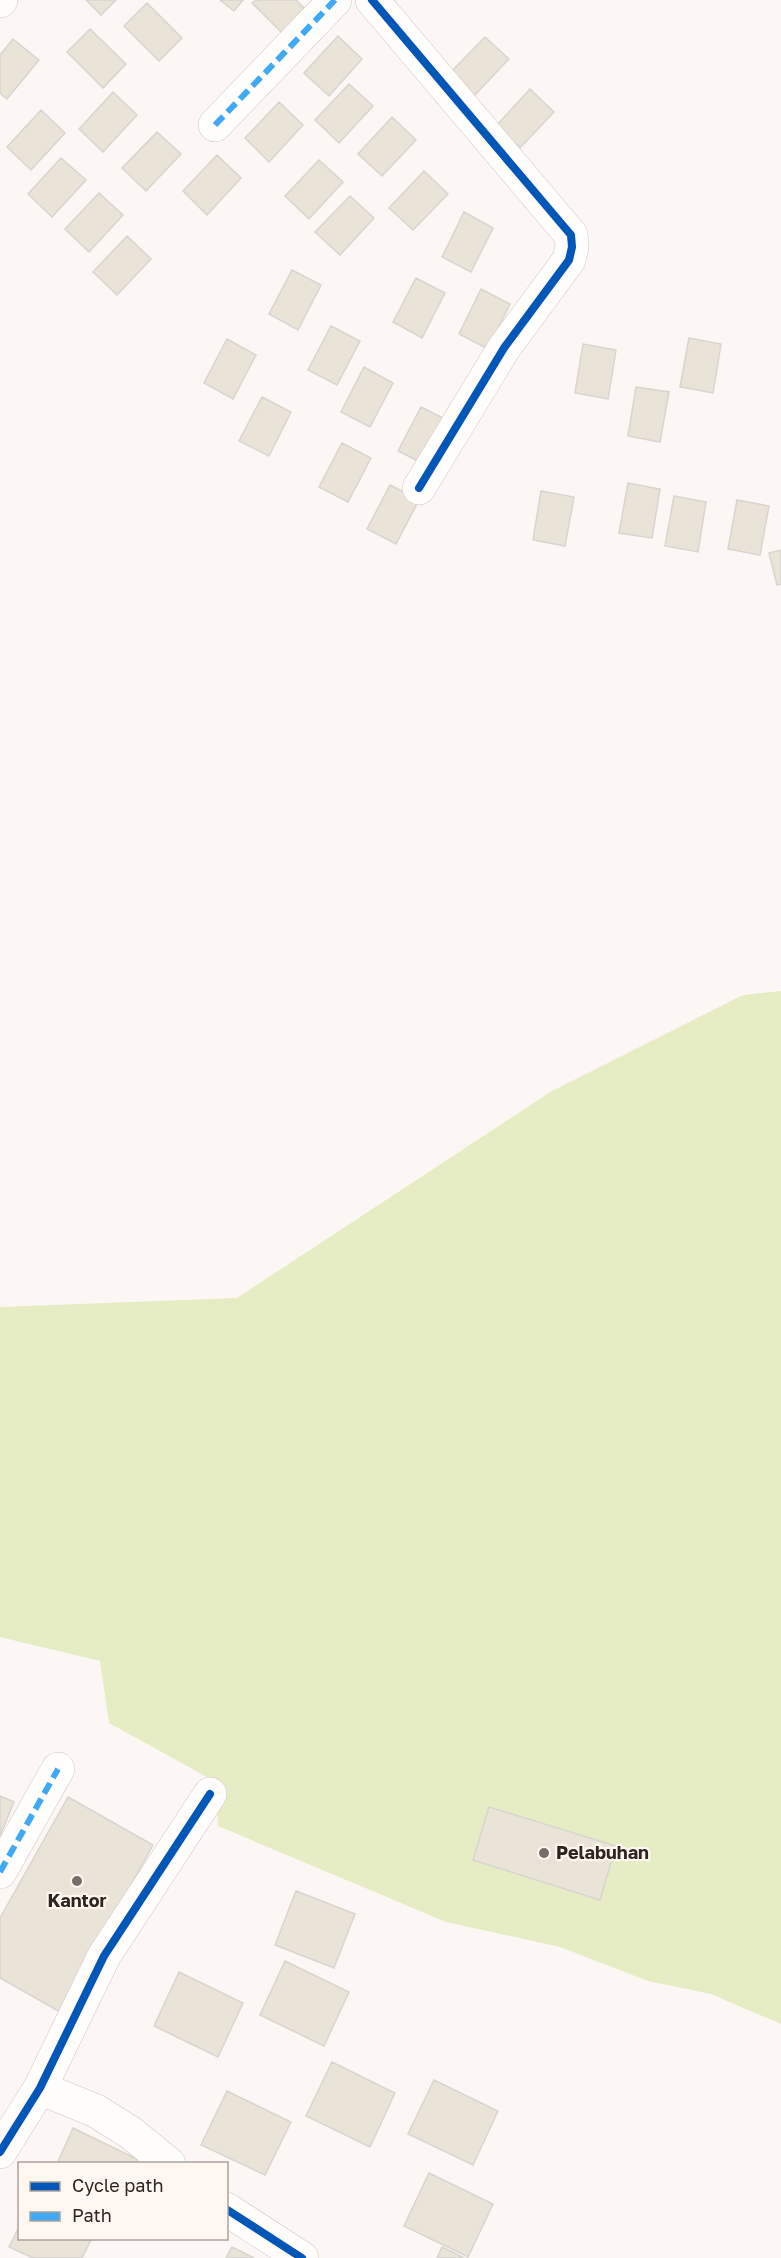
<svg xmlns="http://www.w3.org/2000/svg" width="781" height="2258" font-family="'Golos Text',sans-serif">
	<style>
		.water { fill: #e6ecc4 }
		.building { fill: #eae4d8; stroke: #d8d4cf; stroke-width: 1.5 }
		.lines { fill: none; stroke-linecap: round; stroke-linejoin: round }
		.minor-casing { stroke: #ccc6c2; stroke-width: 34 }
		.minor { stroke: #fffefd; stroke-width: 33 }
		.quiet { stroke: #3fa9f5; stroke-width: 6; stroke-dasharray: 12 6; stroke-linecap: butt }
		.cycleway-casing { stroke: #fff7f0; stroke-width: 11 }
		.cycleway { stroke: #0057b8; stroke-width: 8 }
		.poi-dot { fill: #756f6a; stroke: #fff7f0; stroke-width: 2 }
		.labels { text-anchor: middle; stroke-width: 4.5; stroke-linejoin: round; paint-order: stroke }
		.poi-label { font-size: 18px; font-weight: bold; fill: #2d2620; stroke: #fff7f0; text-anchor: start }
	</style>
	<rect width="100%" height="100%" fill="#fcf7f4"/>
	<path class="water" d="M781,991V2024L711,1994L648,1981L560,1947L446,1922L218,1826L216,1782L109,1723L100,1661L0,1637V1307L237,1298L552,1091L743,995Z"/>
	<path class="building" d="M86,0H116L101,15Z
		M220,0H243L234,11Z
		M256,0H296L311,15L288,39L252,3Z
		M147,3L182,38L159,61L124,26Z
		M90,29L126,64L103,88L67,52Z
		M338,36L362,59L329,96L304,73Z
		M485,37L509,59L474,96L450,73Z
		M13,39L39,60L7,99L0,93V55Z
		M349,84L373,106L339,143L315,120Z
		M530,89L554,112L520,148L496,126Z
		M113,92L137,115L103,152L79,129Z
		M279,102L303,125L269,162L245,138Z
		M41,110L65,133L31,170L7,147Z
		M392,117L416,140L382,176L358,154Z
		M157,132L181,154L146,191L122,168Z
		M217,155L241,178L207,215L183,191Z
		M61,158L86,180L52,217L28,194Z
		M319,160L343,182L309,219L285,196Z
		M424,171L448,194L413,230L389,208Z
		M99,193L123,215L89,252L65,229Z
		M350,196L374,218L340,255L315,232Z
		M464,212L493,228L471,272L442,257Z
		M127,236L151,259L117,295L93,272Z
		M292,270L321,285L298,330L269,314Z
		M416,278L445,293L422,338L393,322Z
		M481,289L510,304L488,349L459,334Z
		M331,326L360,341L337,385L308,370Z
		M689,338L721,344L713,393L680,387Z
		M227,339L256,355L233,399L204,383Z
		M583,344L616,350L608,399L575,393Z
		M364,367L393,383L370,427L341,412Z
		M636,387L669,392L660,442L628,436Z
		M262,397L291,412L269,456L239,441Z
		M421,407L451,422L428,466L398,451Z
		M342,443L371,458L348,502L319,487Z
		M628,483L660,489L652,538L619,533Z
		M390,485L419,500L396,544L367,529Z
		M541,491L574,497L565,546L533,540Z
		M674,496L706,502L698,552L665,546Z
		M737,500L769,506L760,555L728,549Z
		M781,550V584L777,585L769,553Z
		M0,1796L14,1802L0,1836Z
		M68,1797L153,1845L60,2012L0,1978V1918Z
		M489,1807L616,1846L600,1900L473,1860Z
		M296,1891L355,1914L334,1968L275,1945Z
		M285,1961L349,1992L324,2046L260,2015Z
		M179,1972L243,2003L218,2057L154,2026Z
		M332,2062L395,2093L370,2147L306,2116Z
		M434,2080L498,2111L473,2165L408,2134Z
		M227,2091L291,2122L265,2175L201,2145Z
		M73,2128L137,2159L135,2164H57Z
		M429,2173L493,2204L468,2257L404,2226Z
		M20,2225V2238H92L82,2258H33L9,2247Z
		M232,2247L254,2258H226Z
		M442,2247L464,2258H437Z"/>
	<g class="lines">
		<g class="minor-casing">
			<path id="minor" d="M372,0L571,235L572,247L569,260L504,348L419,488
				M0,1L1,0
				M215,125L335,0
				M0,1872L58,1769
				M40,2088L96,2111L131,2133L169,2164
				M0,2152L40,2088L104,1956L210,1794
				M226,2209L302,2258"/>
		</g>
		<use href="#minor" class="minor"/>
		<path class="quiet" d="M215,125L335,0
			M0,1872L58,1769"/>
		<g class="cycleway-casing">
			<path id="cycleway" d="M372,0L571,235L572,247L569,260L504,348L419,488
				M0,2152L40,2088L104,1956L210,1794
				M226,2209L302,2258"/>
		</g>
		<use href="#cycleway" class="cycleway"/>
	</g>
	<g class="poi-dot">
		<circle cx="544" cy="1853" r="6"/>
		<circle cx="77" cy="1881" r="6"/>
	</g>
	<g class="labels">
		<g class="poi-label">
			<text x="556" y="1859">Pelabuhan</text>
			<text x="77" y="1907" text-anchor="middle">Kantor</text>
		</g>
	</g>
	<rect x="18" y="2162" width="210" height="78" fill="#fff7f0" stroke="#aba39d" stroke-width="1.5"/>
	<rect x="30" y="2182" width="30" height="9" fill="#0057b8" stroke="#aba39d" stroke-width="1.5"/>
	<text x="72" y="2192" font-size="18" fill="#2d2620">Cycle path</text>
	<rect x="30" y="2212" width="30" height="9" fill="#3fa9f5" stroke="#aba39d" stroke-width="1.5"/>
	<text x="72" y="2222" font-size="18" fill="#2d2620">Path</text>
</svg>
